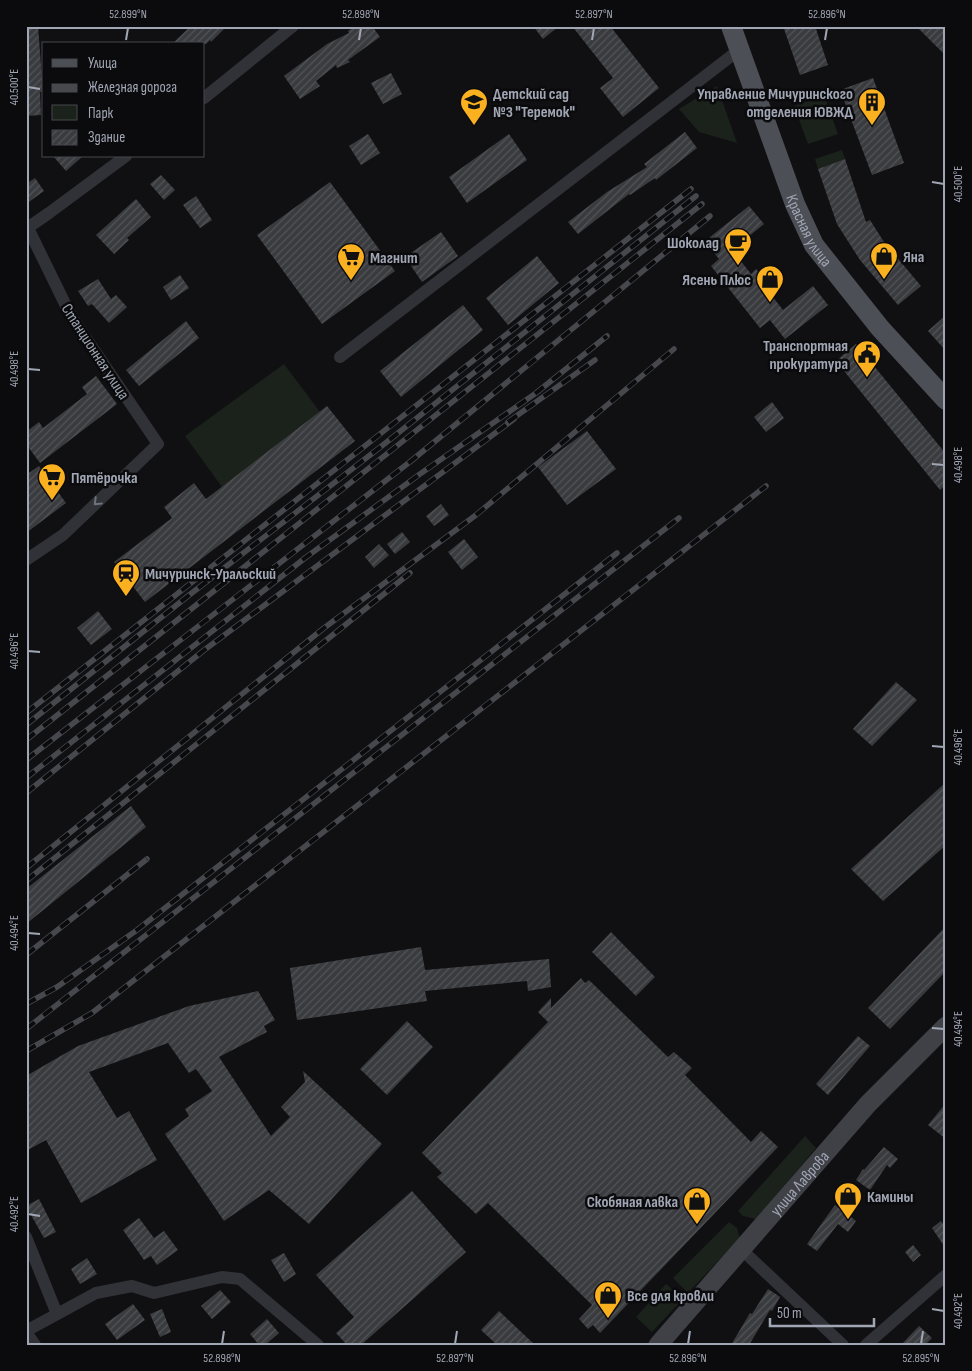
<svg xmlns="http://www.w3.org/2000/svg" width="972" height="1371" font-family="'Sofia Sans Condensed',sans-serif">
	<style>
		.green { fill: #1a221b }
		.building { fill: url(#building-hatch) }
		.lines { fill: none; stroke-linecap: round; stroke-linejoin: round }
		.minor { stroke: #313237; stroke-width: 12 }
		.secondary { stroke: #3f4147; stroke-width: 19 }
		.primary { stroke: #4d4f56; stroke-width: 20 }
		.rail-casing { stroke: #46484e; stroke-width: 5.5 }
		.rail { stroke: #0b0b0d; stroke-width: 4; stroke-dasharray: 11; stroke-linecap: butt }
		.oneway { stroke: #6e727b }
		.ticks { fill: none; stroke: #a0a6b3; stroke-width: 2 }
		.labels { text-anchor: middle; stroke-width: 5; stroke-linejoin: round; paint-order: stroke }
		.poi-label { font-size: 16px; font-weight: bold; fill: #a0a6b3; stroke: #0b0b0d; text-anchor: start }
		.street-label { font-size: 16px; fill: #a0a6b3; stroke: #0b0b0d }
		.neatline { fill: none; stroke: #a0a6b3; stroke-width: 2 }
		.ticks-label { font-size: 12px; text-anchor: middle; fill: #a0a6b3 }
	</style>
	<defs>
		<pattern id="building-hatch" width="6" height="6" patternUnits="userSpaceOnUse" patternTransform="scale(1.25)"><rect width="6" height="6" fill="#3a3b3f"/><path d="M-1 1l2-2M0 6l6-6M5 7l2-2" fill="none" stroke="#535458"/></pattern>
	</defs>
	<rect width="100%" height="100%" fill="#101012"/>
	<path class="green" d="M717,86L737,143L699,132L679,109Z
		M824,95L838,134L808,144L794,106Z
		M842,150L845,159L818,169L815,159Z
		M284,364L320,412L222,487L185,436Z
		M805,1136L816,1148L756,1219L743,1216L738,1211Z
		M729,1222L737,1228L740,1238L688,1293L673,1278Z
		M666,1284L683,1299L652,1332L636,1317Z"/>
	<path class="building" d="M26,26H38L43,92H40L41,115L26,116Z
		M191,26H227L211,42L210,40L206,44H172Z
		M355,26H372L380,37L348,60L350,62L337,68L336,65L316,81L320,86L300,99L284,76L327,44L349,33L348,31Z
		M533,26H559L543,39Z
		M572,26H610L659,88L623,117L600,88L613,78Z
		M783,26H815L828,65L800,75Z
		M916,26H946V56Z
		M391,73L402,94L383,104L371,83Z
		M873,78L904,163L872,175L840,90Z
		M685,132L697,148L656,180L655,178L630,195L629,194L578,234L568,222L607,192L647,167L644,164Z
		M368,134L380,153L361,165L349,146Z
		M509,134L527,160L467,203L449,177Z
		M53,156H83L66,171Z
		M845,159L866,222L870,220L884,242L921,286L898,305L860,260L837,224L818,169Z
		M161,175L175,190L164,200L150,184Z
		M35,178L44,191L26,204V184Z
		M330,182L395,271L322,324L257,235Z
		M196,196L212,220L200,228L183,205Z
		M136,199L151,217L127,238L129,240L114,254L96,235Z
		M749,206L764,224L732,250L751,274L756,269L767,283L764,286L783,310L813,286L828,305L785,339L770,320L760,328L711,266L719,259L705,241Z
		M441,232L458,256L422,282L405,257Z
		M537,256L559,283L508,325L486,298Z
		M180,275L189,288L171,300L163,287Z
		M98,279L111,299L116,295L127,307L109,323L92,304L88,306L78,291Z
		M463,305L483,330L401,397L380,371Z
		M946,315V351L928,331Z
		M186,321L199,338L139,386L126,370Z
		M856,344L946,454V485L940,490L836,361Z
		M96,376L117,404L40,463L26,444V432L39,422L43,428L87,394L82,387Z
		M772,402L784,418L766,432L754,417Z
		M327,406L355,441L145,602L114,562L172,518L164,507L194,483L206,499Z
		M587,431L616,469L567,505L538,467Z
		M39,466L66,503L26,533V475Z
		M441,504L449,515L434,526L426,516Z
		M402,532L410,542L395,554L387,544Z
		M464,539L478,557L462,570L448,552Z
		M379,544L389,555L374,568L365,557Z
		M98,611L112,629L91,645L77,628Z
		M896,682L917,700L872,746L853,729Z
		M946,782V845L883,901L851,869Z
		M131,806L146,827L26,924V889Z
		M946,926V971L890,1029L868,1008Z
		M611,932L655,977L636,996L592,952Z
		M421,947L425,970L549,959L551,987L528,991L527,981L425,991L427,1001L297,1020L290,968Z
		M581,978L585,983L589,980L668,1057L674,1052L692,1068L685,1075L751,1142L761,1131L778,1147L600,1333L593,1325L588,1329L579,1319L592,1305L488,1203L476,1214L437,1177L442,1173L422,1153L548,1022L538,1012L551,998V1008Z
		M258,991L275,1020L264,1026L267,1032L219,1057L271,1136L290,1117L281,1107L305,1082L303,1071L382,1144L309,1224L269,1190L224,1221L165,1134L189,1116L185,1109L212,1091L196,1069L189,1073L168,1043L89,1072L117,1118L129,1111L157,1160L81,1203L46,1140L26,1151V1076L78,1046L189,1006Z
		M407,1021L433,1047L387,1095L360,1069Z
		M858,1036L870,1046L828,1095L816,1084Z
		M946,1103V1139L928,1125Z
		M884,1147L898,1159L890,1168L887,1165L870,1190L856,1180L863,1169L864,1170Z
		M412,1191L466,1252L361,1345H347L336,1333L354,1317L316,1275Z
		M39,1199L56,1232L44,1238L26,1206Z
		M835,1205L856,1221L848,1232L838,1224L817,1251L807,1244Z
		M139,1218L154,1238L164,1231L178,1250L157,1265L151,1256L144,1260L123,1230Z
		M941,1221L946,1228V1249L932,1228Z
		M913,1245L921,1255L913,1262L905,1252Z
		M284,1253L296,1274L284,1282L271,1260Z
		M87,1258L97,1274L80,1284L71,1269Z
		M768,1289L780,1297L772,1311L770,1310L749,1345H731L750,1313L752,1314Z
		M220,1290L231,1302L212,1319L201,1306Z
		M133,1304L145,1320L117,1340L105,1324Z
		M162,1309L171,1332L160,1337L150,1314Z
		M499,1311L535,1345H497L481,1330Z
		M267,1319L279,1333L265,1345H259L250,1334Z
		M919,1326L932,1338L925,1345H901Z"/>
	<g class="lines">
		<path class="minor" d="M204,98L293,26
			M26,224L71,316L158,444L63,535L26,560
			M26,229L49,213L126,156
			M340,357L739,50
			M26,1237L57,1314
			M741,1249L843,1345
			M26,1331L96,1293L132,1286L154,1293L222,1277L240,1279L318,1345
			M26,1332L35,1345
			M866,1345L946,1275"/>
		<path class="secondary" id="s1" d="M658,1345L868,1104L946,1026"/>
		<path class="primary" id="s2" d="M731,26L795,204L814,245L880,328L946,400"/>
		<g class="rail-casing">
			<path id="rail" d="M508,422L595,360
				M26,713L691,189
				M26,725L188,596L383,445L696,196
				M26,740L702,204
				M26,760L411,461L710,216
				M26,778L305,558L420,474L536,393L607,336
				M26,793L203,651L514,419
				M26,868L324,628L476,515L674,349
				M26,881L410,573
				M26,955L147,859
				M26,1004L57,987L137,930L617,553
				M26,1029L679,518
				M26,1051L92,1013L766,486"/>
		</g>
		<use href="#rail" class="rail"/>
	</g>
	<defs><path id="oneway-chevron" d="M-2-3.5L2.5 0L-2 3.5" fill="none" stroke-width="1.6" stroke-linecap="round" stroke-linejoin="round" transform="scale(1.25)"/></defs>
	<use class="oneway" href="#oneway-chevron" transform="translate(97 502) rotate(136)"/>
	<path class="ticks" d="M126,40L128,28M359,40L361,28M592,40L594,28M825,40L827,28M28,87L40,89M932,182L944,184M28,369L40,370M932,464L944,465M28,651L40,652M932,746L944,747M28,933L40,934M932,1028L944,1029M28,1214L40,1216M932,1309L944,1311M222,1344L224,1331M455,1344L457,1331M688,1344L690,1331M921,1344L923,1331"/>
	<defs>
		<g id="school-pin" transform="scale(1.4375)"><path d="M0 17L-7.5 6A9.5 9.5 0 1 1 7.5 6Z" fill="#fbb01f" stroke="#0b0b0d"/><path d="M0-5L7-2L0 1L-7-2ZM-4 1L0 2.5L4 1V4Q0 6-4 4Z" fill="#111"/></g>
		<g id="building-pin" transform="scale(1.4375)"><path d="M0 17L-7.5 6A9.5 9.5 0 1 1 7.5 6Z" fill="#fbb01f" stroke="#0b0b0d"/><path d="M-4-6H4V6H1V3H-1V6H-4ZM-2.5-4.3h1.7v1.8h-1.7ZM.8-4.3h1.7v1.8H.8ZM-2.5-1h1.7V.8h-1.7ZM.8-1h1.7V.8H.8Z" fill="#111"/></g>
		<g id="cafe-pin" transform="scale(1.4375)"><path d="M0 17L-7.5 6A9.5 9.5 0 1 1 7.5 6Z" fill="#fbb01f" stroke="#0b0b0d"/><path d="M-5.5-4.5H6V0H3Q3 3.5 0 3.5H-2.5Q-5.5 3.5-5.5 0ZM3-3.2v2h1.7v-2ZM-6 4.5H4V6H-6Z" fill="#111"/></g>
		<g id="shop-pin" transform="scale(1.4375)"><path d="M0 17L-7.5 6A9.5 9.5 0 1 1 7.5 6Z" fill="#fbb01f" stroke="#0b0b0d"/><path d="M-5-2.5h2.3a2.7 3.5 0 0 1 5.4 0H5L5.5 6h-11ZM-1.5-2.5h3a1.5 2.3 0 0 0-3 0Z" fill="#111"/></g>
		<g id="supermarket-pin" transform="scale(1.4375)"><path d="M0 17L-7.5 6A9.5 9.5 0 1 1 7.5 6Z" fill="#fbb01f" stroke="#0b0b0d"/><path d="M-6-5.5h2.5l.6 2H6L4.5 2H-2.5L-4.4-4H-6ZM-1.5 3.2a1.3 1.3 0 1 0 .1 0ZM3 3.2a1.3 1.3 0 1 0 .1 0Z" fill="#111"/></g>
		<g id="civic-pin" transform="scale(1.4375)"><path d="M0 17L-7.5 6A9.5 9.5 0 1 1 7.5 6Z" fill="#fbb01f" stroke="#0b0b0d"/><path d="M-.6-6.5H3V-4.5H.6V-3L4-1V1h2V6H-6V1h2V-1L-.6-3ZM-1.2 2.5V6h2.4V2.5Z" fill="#111"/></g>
		<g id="station-pin" transform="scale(1.4375)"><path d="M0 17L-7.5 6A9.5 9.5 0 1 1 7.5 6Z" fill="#fbb01f" stroke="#0b0b0d"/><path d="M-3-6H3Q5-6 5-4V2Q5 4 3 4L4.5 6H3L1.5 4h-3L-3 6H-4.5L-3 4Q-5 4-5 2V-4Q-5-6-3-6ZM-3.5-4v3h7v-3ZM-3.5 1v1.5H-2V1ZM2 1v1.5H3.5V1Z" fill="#111"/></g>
	</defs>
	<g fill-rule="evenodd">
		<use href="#school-pin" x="474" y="102"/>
		<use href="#building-pin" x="872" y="102"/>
		<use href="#cafe-pin" x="738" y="242"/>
		<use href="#shop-pin" x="884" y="256"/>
		<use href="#supermarket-pin" x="351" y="257"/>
		<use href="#shop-pin" x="770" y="279"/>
		<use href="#civic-pin" x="867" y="354"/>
		<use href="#supermarket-pin" x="52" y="477"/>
		<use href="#station-pin" x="126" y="573"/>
		<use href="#shop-pin" x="848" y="1196"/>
		<use href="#shop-pin" x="697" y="1201"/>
		<use href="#shop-pin" x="608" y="1295"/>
	</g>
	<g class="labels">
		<g class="poi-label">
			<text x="493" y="99">Детский сад<tspan x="493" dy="18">№3 "Теремок"</tspan></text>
			<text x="853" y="99" text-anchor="end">Управление Мичуринского<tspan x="853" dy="18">отделения ЮВЖД</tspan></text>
			<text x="719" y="248" text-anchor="end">Шоколад</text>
			<text x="903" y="262">Яна</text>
			<text x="370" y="263">Магнит</text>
			<text x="751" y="285" text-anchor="end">Ясень Плюс</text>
			<text x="848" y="351" text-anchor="end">Транспортная<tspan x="848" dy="18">прокуратура</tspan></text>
			<text x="71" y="483">Пятёрочка</text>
			<text x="145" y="579">Мичуринск-Уральский</text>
			<text x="867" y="1202">Камины</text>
			<text x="678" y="1207" text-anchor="end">Скобяная лавка</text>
			<text x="627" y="1301">Все для кровли</text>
		</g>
		<g class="street-label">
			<text dy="6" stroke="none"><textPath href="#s2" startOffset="219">Красная улица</textPath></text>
			<text transform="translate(96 351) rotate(57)" y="6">Станционная улица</text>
			<text dy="6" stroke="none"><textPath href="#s1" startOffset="215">улица Лаврова</textPath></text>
		</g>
	</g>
	<rect width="972" height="1371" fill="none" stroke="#0b0b0d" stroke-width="55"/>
	<rect x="42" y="42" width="162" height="115" fill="#0b0b0d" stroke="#47494f"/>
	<rect x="52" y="59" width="25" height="8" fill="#4d4f56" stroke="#47494f"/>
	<text x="88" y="68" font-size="15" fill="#a0a6b3">Улица</text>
	<rect x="52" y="84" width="25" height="8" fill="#46484e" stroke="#47494f"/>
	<text x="88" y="92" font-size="15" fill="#a0a6b3">Железная дорога</text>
	<rect x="52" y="105" width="25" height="15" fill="#1a221b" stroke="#47494f"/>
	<text x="88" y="118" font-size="15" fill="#a0a6b3">Парк</text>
	<rect x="52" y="130" width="25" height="15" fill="url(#building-hatch)" stroke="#47494f"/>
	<text x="88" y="142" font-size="15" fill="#a0a6b3">Здание</text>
	<path d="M770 1318v8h104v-8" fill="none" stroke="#a0a6b3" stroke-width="2.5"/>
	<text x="777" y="1318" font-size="15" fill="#a0a6b3" stroke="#0b0b0d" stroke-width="4" paint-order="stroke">50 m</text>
	<rect x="28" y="28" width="916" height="1316" class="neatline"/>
	<g class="ticks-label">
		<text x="128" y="18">52.899°N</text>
		<text x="361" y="18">52.898°N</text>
		<text x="594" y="18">52.897°N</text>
		<text x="827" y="18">52.896°N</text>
		<text transform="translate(14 87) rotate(-90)" y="4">40.500°E</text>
		<text transform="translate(958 184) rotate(-90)" y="4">40.500°E</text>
		<text transform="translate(14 369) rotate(-90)" y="4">40.498°E</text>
		<text transform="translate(958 465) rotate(-90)" y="4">40.498°E</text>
		<text transform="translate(14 651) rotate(-90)" y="4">40.496°E</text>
		<text transform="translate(958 747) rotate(-90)" y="4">40.496°E</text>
		<text transform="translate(14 933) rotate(-90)" y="4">40.494°E</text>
		<text transform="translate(958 1029) rotate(-90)" y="4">40.494°E</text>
		<text transform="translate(14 1214) rotate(-90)" y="4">40.492°E</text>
		<text transform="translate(958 1311) rotate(-90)" y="4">40.492°E</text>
		<text x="222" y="1362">52.898°N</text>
		<text x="455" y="1362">52.897°N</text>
		<text x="688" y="1362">52.896°N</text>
		<text x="921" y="1362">52.895°N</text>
	</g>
</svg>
